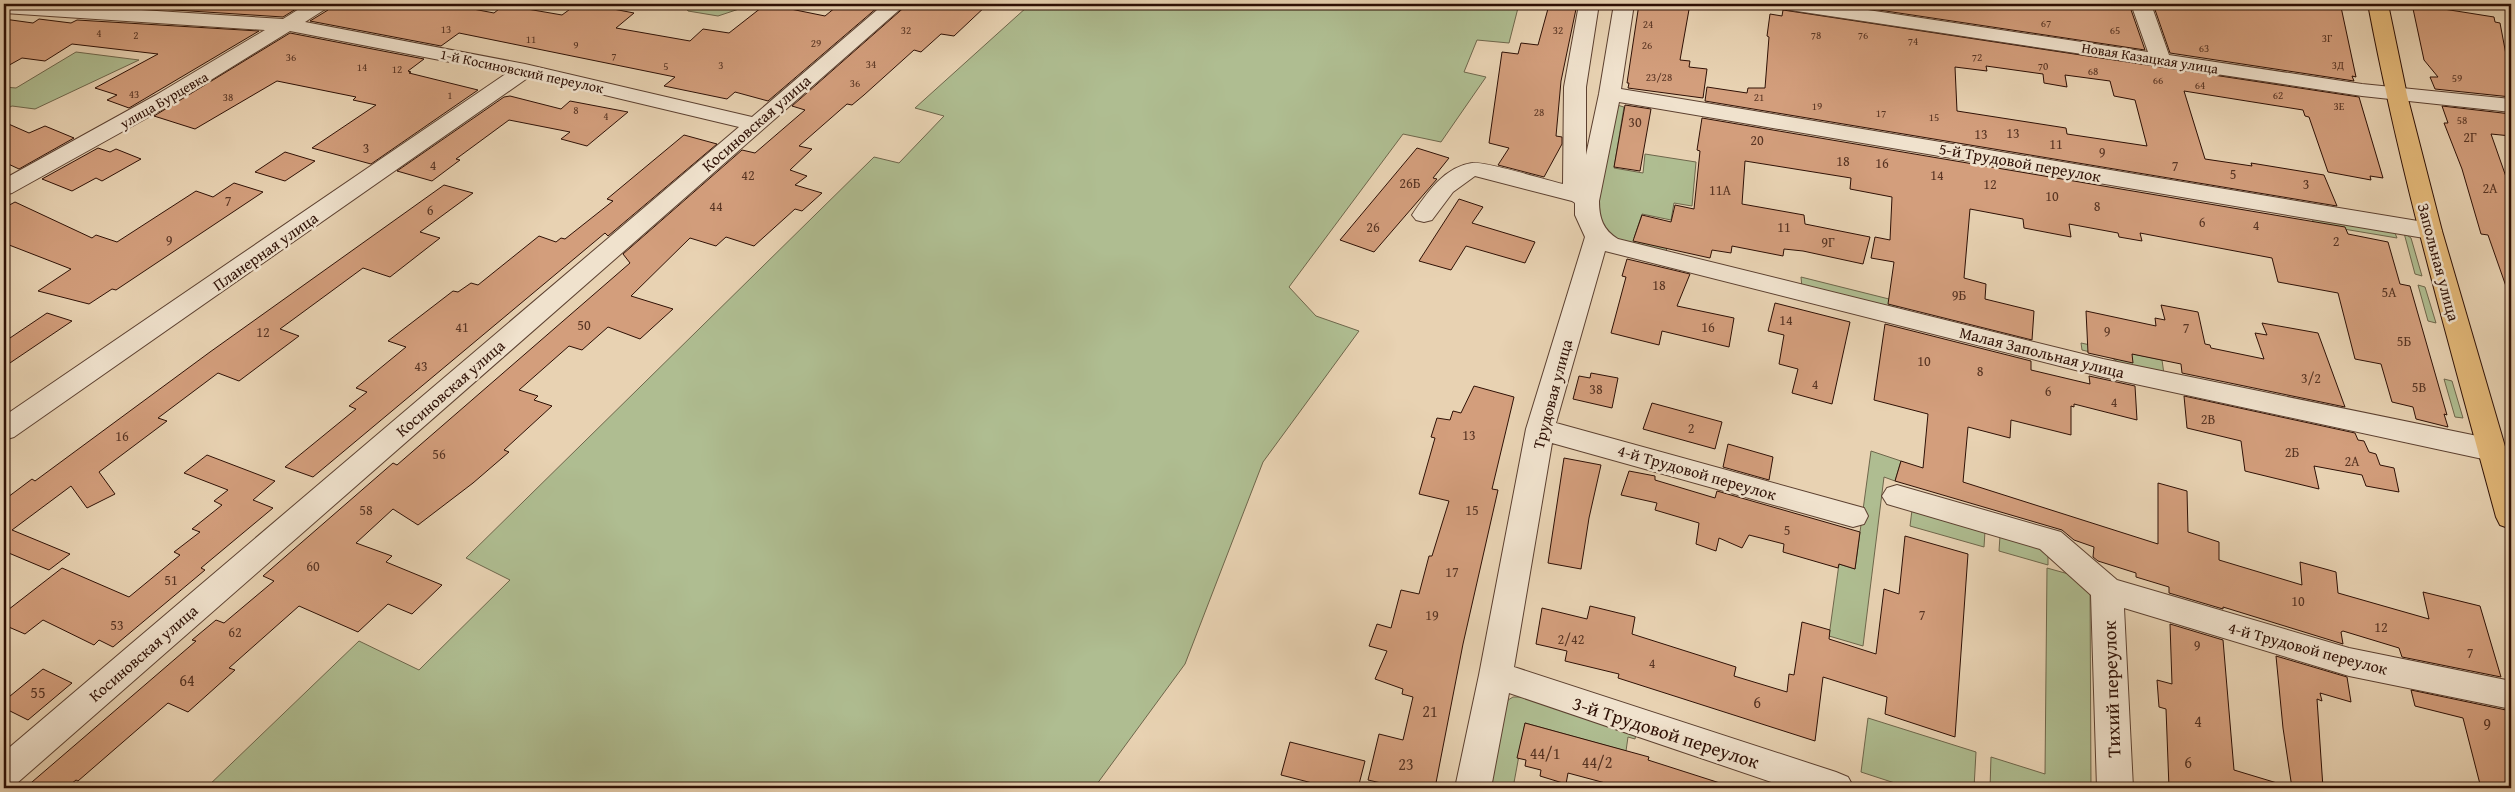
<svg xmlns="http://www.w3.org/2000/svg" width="2515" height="792" font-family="'Gentium Book Plus',serif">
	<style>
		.green { fill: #afbd91; stroke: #6e664b }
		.building { fill: #d39e7c; stroke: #2e1005; fill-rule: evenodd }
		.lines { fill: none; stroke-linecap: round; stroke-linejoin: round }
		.minor-casing { stroke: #5c4030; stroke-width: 2 }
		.major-casing { stroke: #2e1005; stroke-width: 2 }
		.minor { fill: #f0e2cd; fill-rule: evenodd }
		.major { fill: #e4b979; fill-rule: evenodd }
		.labels { text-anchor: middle; stroke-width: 5; stroke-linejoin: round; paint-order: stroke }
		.far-number-label { font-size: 11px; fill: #573423 }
		.far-street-label { font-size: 14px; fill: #2e1005; stroke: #f0e2cd }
		.number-label { font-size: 14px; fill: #573423 }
		.street-label { font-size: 16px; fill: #2e1005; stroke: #f0e2cd }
		.near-number-label { font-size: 16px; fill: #573423 }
		.near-street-label { font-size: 19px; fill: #2e1005; stroke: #f0e2cd }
	</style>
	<rect width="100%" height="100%" fill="#e8d2b2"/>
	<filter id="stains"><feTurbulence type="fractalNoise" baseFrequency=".004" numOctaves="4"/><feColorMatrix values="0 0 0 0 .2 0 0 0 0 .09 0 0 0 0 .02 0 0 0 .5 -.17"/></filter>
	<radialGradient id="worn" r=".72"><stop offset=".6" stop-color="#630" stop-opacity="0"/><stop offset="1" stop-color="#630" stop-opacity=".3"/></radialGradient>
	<path class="green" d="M684,4H754L718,16L688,11Z
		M1017,4H1519L1509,43L1477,40L1464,72L1486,77L1441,142L1403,134L1289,287L1316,316L1359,331L1263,462L1185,664L1094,788H206L359,641L419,670L510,580L466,558L874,157L899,163L944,116L915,108L1027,7Z
		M76,52L139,60L35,109L12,106L4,110V87L16,88Z
		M1617,105L1624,107L1614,168L1643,173L1645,154L1696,162L1692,206L1674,203L1671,220L1642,214L1634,238L1668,246L1665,253L1618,240L1610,234L1594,213Z
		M2311,215L2395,233L2397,238L2314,224Z
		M2404,233L2411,238L2422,276L2415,274Z
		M1801,277L1897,301V312L1802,288Z
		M2418,285L2425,287L2436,323L2428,321Z
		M2081,343L2162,360L2164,374L2123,366L2111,357L2082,350Z
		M2444,379L2452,381L2463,418L2455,417Z
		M1871,451L1901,461L1895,481L1884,477L1863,646L1829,636L1839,564L1855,569Z
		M1912,510L1985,531L1984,547L1910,526Z
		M2000,536L2048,549V565L1999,551Z
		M2047,568L2090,580L2091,788H1990L1991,757L2045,774Z
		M1513,697H1522L1636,734L1635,739L1628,737L1626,751L1525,723L1513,788H1483C1487,765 1491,707 1513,697Z
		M1868,718L1976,752L1974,788H1910L1861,772Z"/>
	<path class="building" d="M101,4H304L283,17L98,5Z
		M332,4H447L494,13L504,5L562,15L577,4H614L608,8L634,13L616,28L690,41L703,29L729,33L766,4L825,16L836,7L845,9L851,4L878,7L768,101L735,92L727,99L664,86L675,77L459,33L441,46L310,21L328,10Z
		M908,4H988L954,36L941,34L921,52L914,50L864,95L852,105L847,104L799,146L812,149L790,170L807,176L795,185L822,193L802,211L795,209L754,246L726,237L716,246L690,238L631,296L673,309L640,339L608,327L582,350L569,346L519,390L538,396L534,400L552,406L504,450L509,452L473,483L418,525L393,509L356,543L392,556L386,562L442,585L412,614L388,604L358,632L299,606L229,668L235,670L188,712L168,703L78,781L76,780L66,788H25L196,641L192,640L216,620L224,623L274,581L263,576L393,463L397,465L630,263L623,254L742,150L755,153L805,110L792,106Z
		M1639,4H1690L1680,60L1690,61L1689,67L1707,69L1703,98L1628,88L1629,83H1627Z
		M1839,4H2129L2145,50Z
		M2153,4H2320L2341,7L2356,77L2352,76L2354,81L2170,53Z
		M2412,4L2494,17L2495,22L2500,23L2508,65L2511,66V97L2435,89L2430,77H2438L2424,60Z
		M1549,5L1576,9L1561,81L1556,136L1562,137V144L1544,177L1498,165L1509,148L1489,143L1502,52L1518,54L1521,43L1538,45Z
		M1783,10L2359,97L2383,178L2370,176L2371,180L2328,172L2309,117L2305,116L2303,110L2184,91L2205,159L2252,166L2251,163L2324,175L2337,206L1705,101L1707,87L1747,93L1748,88H1765L1769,37L1767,36L1770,14L1782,16ZM1986,66L2043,74L2044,83L2067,87L2065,75L2110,81L2114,96L2135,100L2147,146L2067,134L2066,128L1957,111L1955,67L1987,71Z
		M4,19L33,23L39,19L71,23L77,20L259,31L129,108L107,100L117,95L95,88L158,54L72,44L45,61L22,58L4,68Z
		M290,33L424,59L408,71L411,72L409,73L478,90L371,164L312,148L376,105L353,100L356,97L277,81L195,129L154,116Z
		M510,96L561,109L570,101L628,112L587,146L561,139L570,132L509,120L456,159L460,160L432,181L397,171L504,97Z
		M1625,105L1651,109L1640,171L1614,167Z
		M2442,106L2511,114V136L2491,134L2511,191V291L2508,292L2488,235L2481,234L2462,169L2444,123H2448Z
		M1702,118L2345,227L2348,234L2388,242L2400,284L2410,286L2447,415L2444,414L2448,427L2416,419L2413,407L2392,402L2381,364L2355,359L2338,293L2278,282L2272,258L2140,233L2142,241L2119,237L2118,233L2069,224L2071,237L2024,228L2023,219L1970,209L1964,278L1986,284L1985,299L2034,311L2032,340L1888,304L1894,262L1871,258L1875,237L1890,240L1892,197L1850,189L1851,178L1745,161L1742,204L1804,215L1805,224L1870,237L1863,264L1803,251L1784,249L1783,256L1732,246L1731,253L1712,250L1710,258L1633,241L1642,215L1671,222L1675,205L1694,209L1700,151L1697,150Z
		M4,122L29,133L45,126L74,138L19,169L4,162Z
		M684,135L717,144L608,236L605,233L313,477L285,467L356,409L349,406L367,392L356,388L406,347L388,341L453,291L458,292L471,283L478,285L539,236L556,242L561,238L565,239L613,201L607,199Z
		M98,148L110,152L116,149L141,159L102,181L96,178L72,191L42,179Z
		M1417,148L1449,158L1433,178L1437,179L1374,252L1340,240Z
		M285,152L315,161L285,181L255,172Z
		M234,183L263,192L116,290L112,289L89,304L38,291L71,269L4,243V208L15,202L92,238L96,235L117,242L196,191L213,197Z
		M444,185L473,193L420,232L440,238L390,277L363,268L280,329L299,336L239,381L218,373L158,418L167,421L99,472L115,494L87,508L71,486L12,530L70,554L49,570L4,551V500L32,479L35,481L210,352Z
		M1459,199L1483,207L1472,223L1535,242L1525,263L1466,246L1451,270L1419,261Z
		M1627,259L1690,274L1677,306L1734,318L1729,347L1662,331L1659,345L1611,333L1626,277L1622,276Z
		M1775,303L1850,322L1832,404L1792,393L1798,369L1779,364L1784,335L1768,331Z
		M2161,305L2198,312L2205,344L2210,345L2211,348L2264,359L2255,333L2267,335L2262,323L2318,333L2345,407L2182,373L2181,364L2132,354L2133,363L2088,353L2086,311L2156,326L2155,318L2165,320Z
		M47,313L72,321L4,367V342Z
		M1885,324L2031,361V370L2090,384L2089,376L2135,386L2137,420L2074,404V407L2071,406V435L2011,420L2010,438L1968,427L1963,482L2158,544V483L2187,491L2188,532L2219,542V560L2302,585L2300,562L2336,572L2338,593L2429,619L2423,592L2480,606L2501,677L2402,657L2399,648L2343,631L2341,632L2343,644L2223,607V609L2169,593V587L2136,577V573L2098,561L2093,557L2094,547L2074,540L2062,530L1895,481L1901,461L1923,468L1928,414L1874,400Z
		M1591,373L1618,378L1612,408L1573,399L1579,376L1590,378Z
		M1474,386L1514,397L1492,489L1498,490L1463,644L1435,788H1403L1368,780L1379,734L1403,740L1413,697L1402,694L1403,689L1375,679L1387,651L1369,646L1377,624L1391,628L1401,590L1419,594L1429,556H1432L1449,501L1419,494L1435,438L1431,437L1437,418L1450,420L1453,411L1461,413Z
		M2184,396L2355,433L2358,440L2364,441L2369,452L2376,454L2380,465L2394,468L2399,492L2366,486L2362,475L2314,466L2319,489L2245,471L2241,441L2187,428Z
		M1652,403L1722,422L1715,449L1643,429Z
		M1728,444L1773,457L1769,480L1723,467Z
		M207,455L275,481L253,500L273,508L201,568L205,570L113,647L99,640L94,645L43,620L25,634L4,625V613L62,568L129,597L180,555L174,552L200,532L192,529L222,505L214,501L228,490L184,473Z
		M1564,458L1601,465L1589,518L1581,569L1548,563Z
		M1629,471L1655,476V480L1715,498L1717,491L1860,532L1855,569L1839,564L1838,568L1783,552L1784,544L1749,535L1742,548L1719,538L1716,551L1696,544L1699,523L1655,510L1657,503L1621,495Z
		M1905,536L1968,554L1955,737L1885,714L1887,697L1823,677L1815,741L1618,678L1619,674L1565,661L1567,651L1536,644L1542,608L1587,619L1590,606L1635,617L1632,634L1736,667L1734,676L1787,692L1789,674L1794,675L1802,622L1830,630L1829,639L1876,654L1884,589L1899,594Z
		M2170,624L2223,640L2234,770L2277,783L2276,788H2169L2166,709L2159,707L2157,680L2172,684Z
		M2276,656L2347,677L2351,702L2320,693L2322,701L2317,699L2323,788H2292L2283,728Z
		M43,669L72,683L28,720L4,708V701Z
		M2411,690L2506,710L2511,729V788H2481L2463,718L2415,706Z
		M1525,723L1649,757L1648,760L1723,784L1722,788H1624L1568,773L1566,784L1540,776L1541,770L1525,766L1526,760L1517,758Z
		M1290,742L1365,761L1358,788H1332L1281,775Z"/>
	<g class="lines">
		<g class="minor-casing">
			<path id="minor" d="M4,4H46L283,19L307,4H330L327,8L305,22L525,64L752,117L884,4H906L16,784L4,788V752L739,127L529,77L14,437L4,440V416L507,73L290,31L172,104L12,193L4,195V179L156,95L265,30L4,13Z
				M1588,4L1595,6L1598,10L1586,87V155L1599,94L1614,4H1634L1621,89L2430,223L2439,226L2442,231L2439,236L2430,239L1619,102L1599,201C1599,218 1603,230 1618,239L2103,359L2492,439L2502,443L2506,450L2502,457L2492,461L2103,377L1605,251L1556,423L1853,505L1864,508L1868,516L1864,524L1853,527L1552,443L1514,667L1836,772L1848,777L1854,788H1789L1509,693L1491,788H1455L1479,675L1526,429L1585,237L1575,215V203L1572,201L1475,176L1453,192L1432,220L1424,222L1416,220L1412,215C1427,193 1444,167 1472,163C1484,161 1546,180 1563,184L1564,87L1578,10L1581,6Z
				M1780,4H1828L2148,52L2131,4H2151L2169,55L2362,84L2511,99V112L2362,96L1790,10L1783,8Z
				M1897,485L2061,532L2117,580L2349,648L2511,681V709L2349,676L2124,608L2133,788H2097L2091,595L2040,549L1887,504L1882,496L1887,488Z"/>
		</g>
		<g class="major-casing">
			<path id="major" d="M2368,4H2388L2407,95L2442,231L2511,467V529L2500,525L2496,517C2450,347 2401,178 2368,4Z"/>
		</g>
		<use href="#minor" class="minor"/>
		<use href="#major" class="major"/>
	</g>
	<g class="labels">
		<g class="far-number-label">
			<text x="2046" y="27">67</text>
			<text x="1648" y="28">24</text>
			<text x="446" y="33">13</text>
			<text x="906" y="34">32</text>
			<text x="1558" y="34">32</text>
			<text x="2115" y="34">65</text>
			<text x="99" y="37">4</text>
			<text x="136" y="39">2</text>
			<text x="1816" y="39">78</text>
			<text x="1863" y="39">76</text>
			<text x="2327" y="42">3Г</text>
			<text x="531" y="43">11</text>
			<text x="1913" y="45">74</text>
			<text x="816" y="47">29</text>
			<text x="576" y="49">9</text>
			<text x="1647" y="49">26</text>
			<text x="2204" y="52">63</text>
			<text x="614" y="60">7</text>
			<text x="291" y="61">36</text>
			<text x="1977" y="61">72</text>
			<text x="871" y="68">34</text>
			<text x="721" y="69">3</text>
			<text x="2338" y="69">3Д</text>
			<text x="666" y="70">5</text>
			<text x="2043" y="70">70</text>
			<text x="362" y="71">14</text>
			<text x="397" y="73">12</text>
			<text x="2093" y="75">68</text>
			<text x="1659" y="81">23/28</text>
			<text x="2457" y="82">59</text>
			<text x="2158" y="84">66</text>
			<text x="855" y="87">36</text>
			<text x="2200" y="89">64</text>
			<text x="134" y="98">43</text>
			<text x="450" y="99">1</text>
			<text x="2278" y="99">62</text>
			<text x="228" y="101">38</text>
			<text x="1759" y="101">21</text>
			<text x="1817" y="110">19</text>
			<text x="2339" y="110">3Е</text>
			<text x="576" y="114">8</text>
			<text x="1539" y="116">28</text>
			<text x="1881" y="117">17</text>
			<text x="606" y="120">4</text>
			<text x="1934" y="121">15</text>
			<text x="2462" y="124">58</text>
		</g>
		<g class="far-street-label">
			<text transform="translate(2150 58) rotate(9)" y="5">Новая Казацкая улица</text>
			<text transform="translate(522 71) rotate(12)" y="5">1-й Косиновский переулок</text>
			<text transform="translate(164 100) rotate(-30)" y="5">улица Бурцевка</text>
		</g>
		<g class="number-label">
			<text x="1635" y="127">30</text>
			<text x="2013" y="138">13</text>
			<text x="1981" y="139">13</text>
			<text x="2470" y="142">2Г</text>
			<text x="1757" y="145">20</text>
			<text x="2056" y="149">11</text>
			<text x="366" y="153">3</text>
			<text x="2102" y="157">9</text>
			<text x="1843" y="166">18</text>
			<text x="1882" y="168">16</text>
			<text x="433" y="170">4</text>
			<text x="2175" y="171">7</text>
			<text x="2233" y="179">5</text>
			<text x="748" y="180">42</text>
			<text x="1937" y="180">14</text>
			<text x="1410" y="188">26Б</text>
			<text x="1990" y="189">12</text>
			<text x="2306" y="189">3</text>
			<text x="2490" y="193">2А</text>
			<text x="1720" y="195">11А</text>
			<text x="2052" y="201">10</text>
			<text x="228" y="206">7</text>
			<text x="716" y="211">44</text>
			<text x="2097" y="211">8</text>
			<text x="430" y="215">6</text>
			<text x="2202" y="227">6</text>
			<text x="2256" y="230">4</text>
			<text x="1373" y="232">26</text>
			<text x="1784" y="232">11</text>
			<text x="169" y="245">9</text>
			<text x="2336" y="246">2</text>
			<text x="1828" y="247">9Г</text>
			<text x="1659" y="290">18</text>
			<text x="2389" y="297">5А</text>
			<text x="1959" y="300">9Б</text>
			<text x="1786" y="325">14</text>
			<text x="584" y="330">50</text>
			<text x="462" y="332">41</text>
			<text x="1708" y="332">16</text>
			<text x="2186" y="333">7</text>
			<text x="2107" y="336">9</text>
			<text x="263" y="337">12</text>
			<text x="2404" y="346">5Б</text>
			<text x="1924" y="366">10</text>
			<text x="421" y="371">43</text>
			<text x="1980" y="376">8</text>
			<text x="2311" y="383">3/2</text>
			<text x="1815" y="389">4</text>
			<text x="2419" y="392">5В</text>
			<text x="1596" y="394">38</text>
			<text x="2048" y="396">6</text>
			<text x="2114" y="407">4</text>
			<text x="2208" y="424">2В</text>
			<text x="1691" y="433">2</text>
			<text x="1469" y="440">13</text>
			<text x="122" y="441">16</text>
			<text x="2292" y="457">2Б</text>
			<text x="439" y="459">56</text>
			<text x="2352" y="466">2А</text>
			<text x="366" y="515">58</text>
			<text x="1472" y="515">15</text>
			<text x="1787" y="535">5</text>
			<text x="313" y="571">60</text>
			<text x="1452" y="577">17</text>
			<text x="171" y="585">51</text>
			<text x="2298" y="606">10</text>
			<text x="1432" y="620">19</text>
			<text x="1922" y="620">7</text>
			<text x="117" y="630">53</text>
			<text x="2381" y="632">12</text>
			<text x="235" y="637">62</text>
			<text x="1571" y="644">2/42</text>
			<text x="2197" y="650">9</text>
			<text x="2470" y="658">7</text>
			<text x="1652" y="668">4</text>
		</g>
		<g class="street-label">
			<text transform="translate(756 123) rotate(-41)" y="6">Косиновская улица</text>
			<text transform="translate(2020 162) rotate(10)" y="6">5-й Трудовой переулок</text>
			<text transform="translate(265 251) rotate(-35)" y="6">Планерная улица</text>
			<text transform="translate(2439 262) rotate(75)" y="6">Запольная улица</text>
			<text transform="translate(2042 352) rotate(14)" y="6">Малая Запольная улица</text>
			<text transform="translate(450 388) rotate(-41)" y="6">Косиновская улица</text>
			<text transform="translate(1552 394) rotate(-75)" y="6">Трудовая улица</text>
			<text transform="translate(1697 472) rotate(16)" y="6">4-й Трудовой переулок</text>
			<text transform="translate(2308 648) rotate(15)" y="6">4-й Трудовой переулок</text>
			<text transform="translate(143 653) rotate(-41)" y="6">Косиновская улица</text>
		</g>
		<g class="near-number-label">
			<text x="187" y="686">64</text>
			<text x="38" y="698">55</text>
			<text x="1757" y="708">6</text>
			<text x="1430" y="717">21</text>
			<text x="2198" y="727">4</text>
			<text x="2487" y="730">9</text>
			<text x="1545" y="759">44/1</text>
			<text x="1597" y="768">44/2</text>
			<text x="2188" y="768">6</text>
			<text x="1406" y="770">23</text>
		</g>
		<g class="near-street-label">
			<text transform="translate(2111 689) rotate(-92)" y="7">Тихий переулок</text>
			<text transform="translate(1666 732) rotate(18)" y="7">3-й Трудовой переулок</text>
		</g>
	</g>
	<rect width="2515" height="792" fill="none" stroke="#e8d2b2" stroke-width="20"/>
	<rect x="5" y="5" width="2505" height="782" fill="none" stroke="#2e1005" stroke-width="2.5"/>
	<rect x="10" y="10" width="2495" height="772" fill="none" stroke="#2e1005"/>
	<rect width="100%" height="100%" filter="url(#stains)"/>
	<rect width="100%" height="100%" fill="url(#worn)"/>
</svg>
